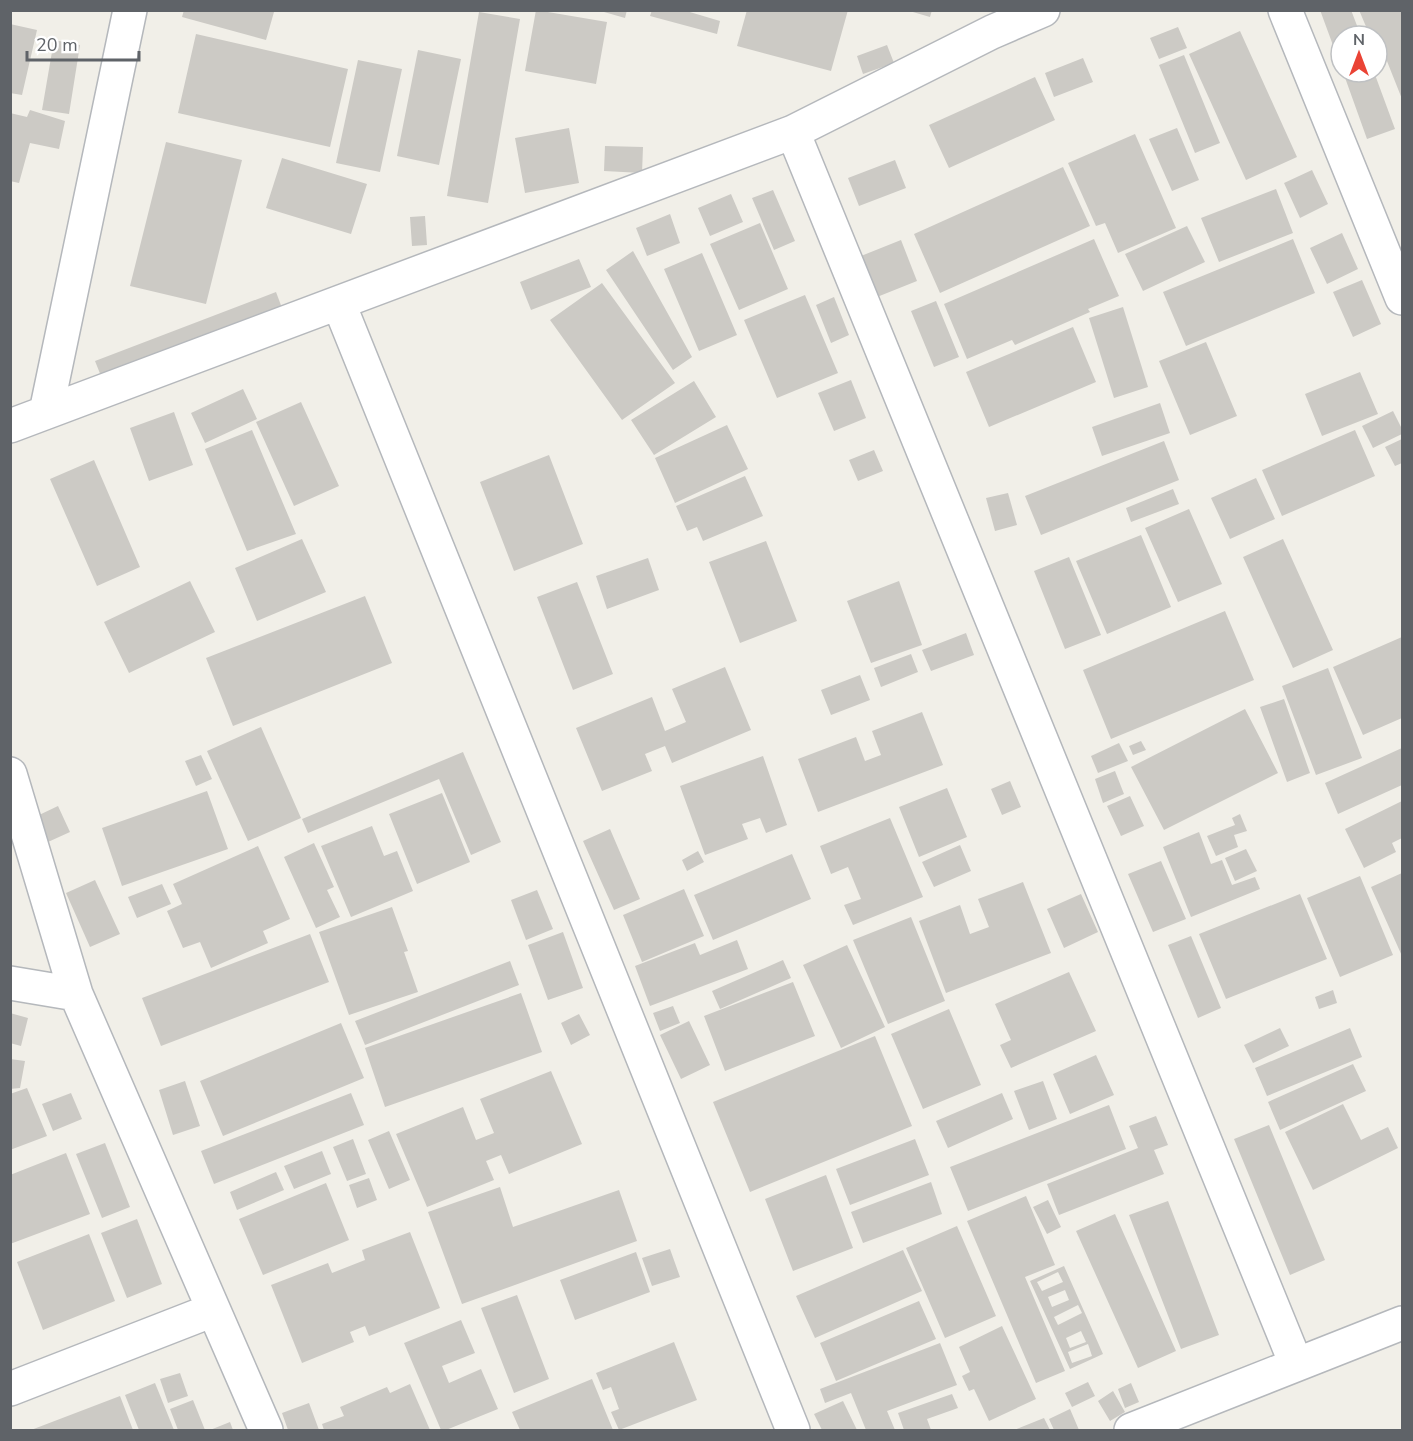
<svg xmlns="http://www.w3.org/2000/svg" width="1413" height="1441" font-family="'Nunito Sans',sans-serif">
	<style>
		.building { fill: #cccac5; fill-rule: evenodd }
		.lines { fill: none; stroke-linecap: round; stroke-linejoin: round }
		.minor-casing { stroke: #b5b8bc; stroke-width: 36 }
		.minor { stroke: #fff; stroke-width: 33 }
	</style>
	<rect width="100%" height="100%" fill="#f1efe8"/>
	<path class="building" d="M184,10H270L274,12L266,40L182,17Z
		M536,10L607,22L596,84L525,71Z
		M597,10H627L625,18Z
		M652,10H683L720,21L717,34L650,16Z
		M747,10H848L831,71L737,46Z
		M906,10H932L930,17Z
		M1320,10H1351L1361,36H1341V67Z
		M1359,10H1402V99L1377,36L1375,34L1370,36Z
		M479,12L520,19L488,203L447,196Z
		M10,24L37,30L22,95L10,93Z
		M1178,27L1187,48L1159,59L1150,38Z
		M1240,31L1297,157L1246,180L1189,54Z
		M196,34L348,69L330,147L178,113Z
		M54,40L80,45L69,114L42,110Z
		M887,45L894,63L863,74L857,56Z
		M418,50L461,59L439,165L397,156Z
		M1184,55L1220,143L1195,153L1159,65Z
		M1083,58L1093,82L1054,97L1045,73Z
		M358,60L402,69L380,172L336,163Z
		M1343,72H1374L1395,129L1367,139Z
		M1035,77L1055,120L949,168L929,125Z
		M30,110L65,121L59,149L30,143L19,183L10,181V113L27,117Z
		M569,128L579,183L525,193L515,138Z
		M1177,128L1199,180L1172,191L1149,139Z
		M1135,134L1176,228L1118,253L1105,223L1096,226L1068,163Z
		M166,142L242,160L206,304L130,286Z
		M605,146L643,147L642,173L604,171Z
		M282,158L367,184L351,234L266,208Z
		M895,160L906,188L859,206L848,178Z
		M1063,167L1090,226L940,293L914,234Z
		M1312,170L1328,204L1300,218L1284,183Z
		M1276,189L1293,233L1219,262L1201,218Z
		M773,190L795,241L774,250L752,198Z
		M731,194L743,222L710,236L698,208Z
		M670,214L680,243L647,256L636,228Z
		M425,216L427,245L412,246L410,217Z
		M760,223L788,289L739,310L710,244Z
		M1187,226L1205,262L1143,291L1125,254Z
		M1342,233L1358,269L1327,284L1310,248Z
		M1094,239L1119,296L1088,309L1090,312L1015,345L1012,340L967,359L944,304Z
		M1293,239L1315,293L1186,346L1163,292Z
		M901,240L917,281L877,297L861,256Z
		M633,251L692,357L673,370L606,270Z
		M702,253L737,335L699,351L664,269Z
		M579,259L591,287L531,310L520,282Z
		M1362,280L1381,324L1353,337L1333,292Z
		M602,283L675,383L622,420L550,320Z
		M276,292L285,316L105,386L95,361Z
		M805,295L838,373L777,398L744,320Z
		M834,297L849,335L831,343L816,305Z
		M936,301L959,357L934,367L911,311Z
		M1123,307L1148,387L1114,398L1089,318Z
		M1073,327L1096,382L989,427L966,372Z
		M1206,342L1237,416L1190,435L1159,361Z
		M1360,372L1378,414L1322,436L1305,394Z
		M851,380L866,418L834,431L818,393Z
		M694,381L716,417L654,455L631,420Z
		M243,389L257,419L205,443L191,413Z
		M301,402L339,486L294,506L256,422Z
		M1160,403L1170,433L1102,456L1092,427Z
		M1393,411L1402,429V434L1373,448L1362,426Z
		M174,412L193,465L149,481L130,428Z
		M727,425L748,469L675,503L655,458Z
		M252,430L296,534L247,551L205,449Z
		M1355,430L1375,476L1282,516L1262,470Z
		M1402,439V463L1395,466L1385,447Z
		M1164,441L1179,480L1041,535L1025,496Z
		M874,450L883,471L858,481L849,460Z
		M549,455L583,544L514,571L480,482Z
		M94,460L140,567L97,586L50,479Z
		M745,476L763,516L703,541L697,527L687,531L676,506Z
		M1256,478L1275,519L1230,539L1211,498Z
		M1173,489L1179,504L1131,522L1126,508Z
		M1008,493L1017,525L995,531L986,498Z
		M1189,509L1222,584L1178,602L1145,528Z
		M1141,535L1171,607L1107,634L1076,561Z
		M302,539L326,592L257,621L235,568Z
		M1283,539L1333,650L1293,668L1243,557Z
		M766,541L797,621L740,643L709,562Z
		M1069,557L1101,635L1065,649L1034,571Z
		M648,558L659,590L607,609L596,576Z
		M190,581L215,632L129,673L104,622Z
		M899,581L922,645L871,663L847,601Z
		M577,582L613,674L573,690L537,597Z
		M365,596L392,663L233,726L206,658Z
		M1225,611L1254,680L1111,739L1083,670Z
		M966,633L974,655L931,671L922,650Z
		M1402,637V718L1363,735L1333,667Z
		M911,654L918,672L881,687L874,668Z
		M725,667L751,730L672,763L665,746L645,754L652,771L602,791L576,728L652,697L665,731L686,722L672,689Z
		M1328,668L1362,758L1316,775L1282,686Z
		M860,675L870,700L831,715L821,690Z
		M1284,699L1310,773L1287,782L1260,707Z
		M1245,709L1278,773L1164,830L1131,767Z
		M922,712L943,765L818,812L798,759L856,737L865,761L881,755L872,731Z
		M261,727L301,818L248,841L207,751Z
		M1141,741L1146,750L1133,755L1129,746Z
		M1119,743L1128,761L1098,773L1091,756Z
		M1402,748V785L1338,814L1325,783Z
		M463,752L501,842L471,855L439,779L308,833L302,819Z
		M201,755L212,779L196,786L185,761Z
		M763,756L787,825L766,833L760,818L742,824L748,839L705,855L680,786Z
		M1115,771L1124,794L1103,803L1095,779Z
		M1010,781L1021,807L1002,815L991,789Z
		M947,788L967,837L919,857L899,807Z
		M207,791L228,849L122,886L102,828Z
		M442,793L470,862L417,884L389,814Z
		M1130,796L1144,826L1121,836L1107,806Z
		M1402,801V838L1392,843L1396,852L1364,868L1345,829Z
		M58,806L70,832L48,842L37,816Z
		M1240,814L1247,831L1234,835L1238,847L1216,856L1207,836L1235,825L1232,818Z
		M890,818L923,897L853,925L844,905L861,899L848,867L831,874L820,846Z
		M372,826L384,856L397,851L413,891L351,917L321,846Z
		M610,829L640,899L614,910L583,841Z
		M1199,832L1211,864L1222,860L1232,885L1255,877L1260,889L1191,917L1163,847Z
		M314,843L334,887L327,890L340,917L316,928L284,857Z
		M960,845L971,871L934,887L922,862Z
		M258,846L290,919L263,931L268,943L211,968L200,942L183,948L167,911L182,904L173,884Z
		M1246,849L1257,871L1235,881L1225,858Z
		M698,851L704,862L687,871L682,860Z
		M792,854L811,899L713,940L694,895Z
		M1161,861L1186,919L1153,932L1128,874Z
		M1402,873V956L1371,887Z
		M1360,876L1393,955L1340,977L1307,898Z
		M95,880L120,934L90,947L66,893Z
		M1023,882L1051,953L946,993L919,921L960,905L970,934L989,927L978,899Z
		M162,884L171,904L137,918L128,897Z
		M684,889L704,936L642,962L623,915Z
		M537,890L553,929L526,940L511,900Z
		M1081,894L1098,932L1064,948L1047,909Z
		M1300,894L1327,959L1226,999L1199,934Z
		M392,907L408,951L404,952L418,992L349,1015L319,932Z
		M911,917L945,1001L888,1024L853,940Z
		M563,932L583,988L548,1000L528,945Z
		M310,934L329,982L161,1046L142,998Z
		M1191,936L1221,1008L1198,1018L1168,945Z
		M737,940L748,969L650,1006L635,966L695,943L700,955Z
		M847,945L885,1027L841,1048L803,965Z
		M783,960L791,978L720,1009L712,991Z
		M510,961L519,985L365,1045L355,1021Z
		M1069,972L1096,1031L1011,1068L1000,1045L1011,1040L995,1004Z
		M793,982L815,1036L725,1071L704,1016Z
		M1333,990L1337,1003L1319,1009L1315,997Z
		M521,993L542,1052L385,1107L365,1048Z
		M673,1006L680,1023L660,1031L653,1013Z
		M949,1009L981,1085L923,1109L891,1034Z
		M10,1013L28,1018L21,1046L10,1043Z
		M579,1014L590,1035L571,1045L561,1023Z
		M689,1021L710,1065L681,1079L660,1035Z
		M341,1023L364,1078L223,1136L200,1081Z
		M1280,1028L1289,1046L1253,1063L1244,1045Z
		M1350,1028L1362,1057L1267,1096L1255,1068Z
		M875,1036L912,1126L750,1192L713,1102Z
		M1096,1055L1114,1095L1070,1114L1053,1074Z
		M10,1059L25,1061L20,1088L10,1089Z
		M1353,1064L1366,1091L1280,1130L1268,1102Z
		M551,1071L582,1144L509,1174L501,1155L486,1161L494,1180L427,1207L396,1134L463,1107L476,1140L494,1133L480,1099Z
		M185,1081L200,1126L173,1135L159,1090Z
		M1043,1081L1057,1119L1029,1130L1014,1091Z
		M27,1088L47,1136L10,1150V1094Z
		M71,1093L82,1119L53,1131L42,1104Z
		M351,1093L364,1125L214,1184L201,1151Z
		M1002,1093L1013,1119L948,1148L936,1121Z
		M1343,1104L1361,1140L1388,1127L1398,1148L1313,1190L1285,1132Z
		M1109,1105L1126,1149L968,1211L950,1167Z
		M1156,1116L1168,1145L1154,1150L1164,1174L1059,1215L1047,1184L1138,1148L1129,1126Z
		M1269,1125L1325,1260L1290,1275L1234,1139Z
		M389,1131L410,1180L389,1189L368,1140Z
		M353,1139L366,1174L347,1181L333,1147Z
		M915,1139L929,1175L850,1205L836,1169Z
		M105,1143L130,1207L102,1218L76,1154Z
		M322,1151L331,1174L294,1189L284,1166Z
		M66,1153L90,1214L10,1244V1175Z
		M276,1172L284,1190L237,1210L230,1192Z
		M826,1175L853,1248L793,1271L765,1199Z
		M369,1178L377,1200L357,1208L349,1185Z
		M931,1182L942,1214L863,1243L851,1212Z
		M326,1183L349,1240L263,1275L239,1219Z
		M500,1187L513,1227L619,1190L637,1241L462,1304L428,1212Z
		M1026,1196L1055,1265L1025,1277L1065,1371L1036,1383L967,1221Z
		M1048,1200L1061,1227L1047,1234L1033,1207Z
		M1168,1201L1219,1335L1181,1349L1129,1215Z
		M1115,1214L1176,1351L1138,1368L1076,1231Z
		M137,1219L162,1284L127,1298L101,1233Z
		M957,1226L996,1316L945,1338L906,1248Z
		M410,1232L440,1308L369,1336L365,1326L350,1332L354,1342L302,1363L271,1285L328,1263L332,1273L365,1260L362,1250Z
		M89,1234L115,1301L43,1330L17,1262Z
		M670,1249L680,1277L652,1286L642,1258Z
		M903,1250L922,1291L815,1338L796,1296Z
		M636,1252L650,1292L575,1320L560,1280Z
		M1064,1266L1103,1354L1070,1369L1030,1281ZM1058,1272L1063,1282L1042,1291L1037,1282ZM1065,1290L1069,1300L1052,1307L1048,1297ZM1078,1305L1082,1313L1058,1325L1054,1317ZM1081,1331L1086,1342L1070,1348L1066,1338ZM1088,1344L1092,1356L1072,1363L1068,1352Z
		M517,1295L549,1379L514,1393L481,1308Z
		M919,1301L936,1339L836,1381L820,1343Z
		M461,1320L475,1353L442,1366L449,1383L481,1369L498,1409L446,1430H441L404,1343Z
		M1002,1326L1036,1399L989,1421L974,1389L969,1391L962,1376L970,1372L959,1347Z
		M674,1342L697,1400L619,1430L611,1412L619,1409L611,1387L603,1390L596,1373Z
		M940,1343L957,1385L887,1411L895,1430H866L851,1393L825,1403L820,1389Z
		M180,1373L188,1396L168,1403L160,1379Z
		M592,1379L613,1430H520L512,1412Z
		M1088,1382L1095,1396L1072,1407L1065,1393Z
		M155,1383L174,1430H139L125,1395Z
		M1131,1383L1139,1402L1125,1408L1118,1389Z
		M410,1384L430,1430H324L322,1424L344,1416L340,1407L387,1387L390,1393Z
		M1113,1391L1125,1412L1110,1421L1098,1401Z
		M952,1394L958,1408L927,1419L931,1430H904L898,1413Z
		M120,1396L133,1430H31Z
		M193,1400L205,1430H178L170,1409Z
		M843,1401L857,1430H822L814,1414Z
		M309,1403L319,1430H288L282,1413Z
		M1070,1409L1079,1430H1054L1049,1419Z
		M1044,1418L1050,1430H1014Z
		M230,1422L233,1430H210Z"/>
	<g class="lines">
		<g class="minor-casing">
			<path id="minor" d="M1285,10L1402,298
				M793,132L1296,1364
				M339,304L793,1430
				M46,412L130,10
				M10,426L793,132L992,32L1043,10
				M10,774L76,994L266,1430
				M10,983L76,994
				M10,1389L213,1310
				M1131,1430L1402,1323"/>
		</g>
		<use href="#minor" class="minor"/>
	</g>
	<rect width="1413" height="1441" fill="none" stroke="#5f6368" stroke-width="24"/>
	<g transform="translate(1359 54)"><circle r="28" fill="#ffffff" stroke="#bfc1c3" stroke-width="1.5"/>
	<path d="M0-4.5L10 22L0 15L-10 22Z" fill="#ea4335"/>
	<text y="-9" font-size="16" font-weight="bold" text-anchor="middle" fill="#5f6368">N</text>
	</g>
	<path d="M27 51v9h112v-9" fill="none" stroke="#5f6368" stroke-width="3"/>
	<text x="36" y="51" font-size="18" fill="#5f6368" stroke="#ffffff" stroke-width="4.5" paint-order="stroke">20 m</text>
</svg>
